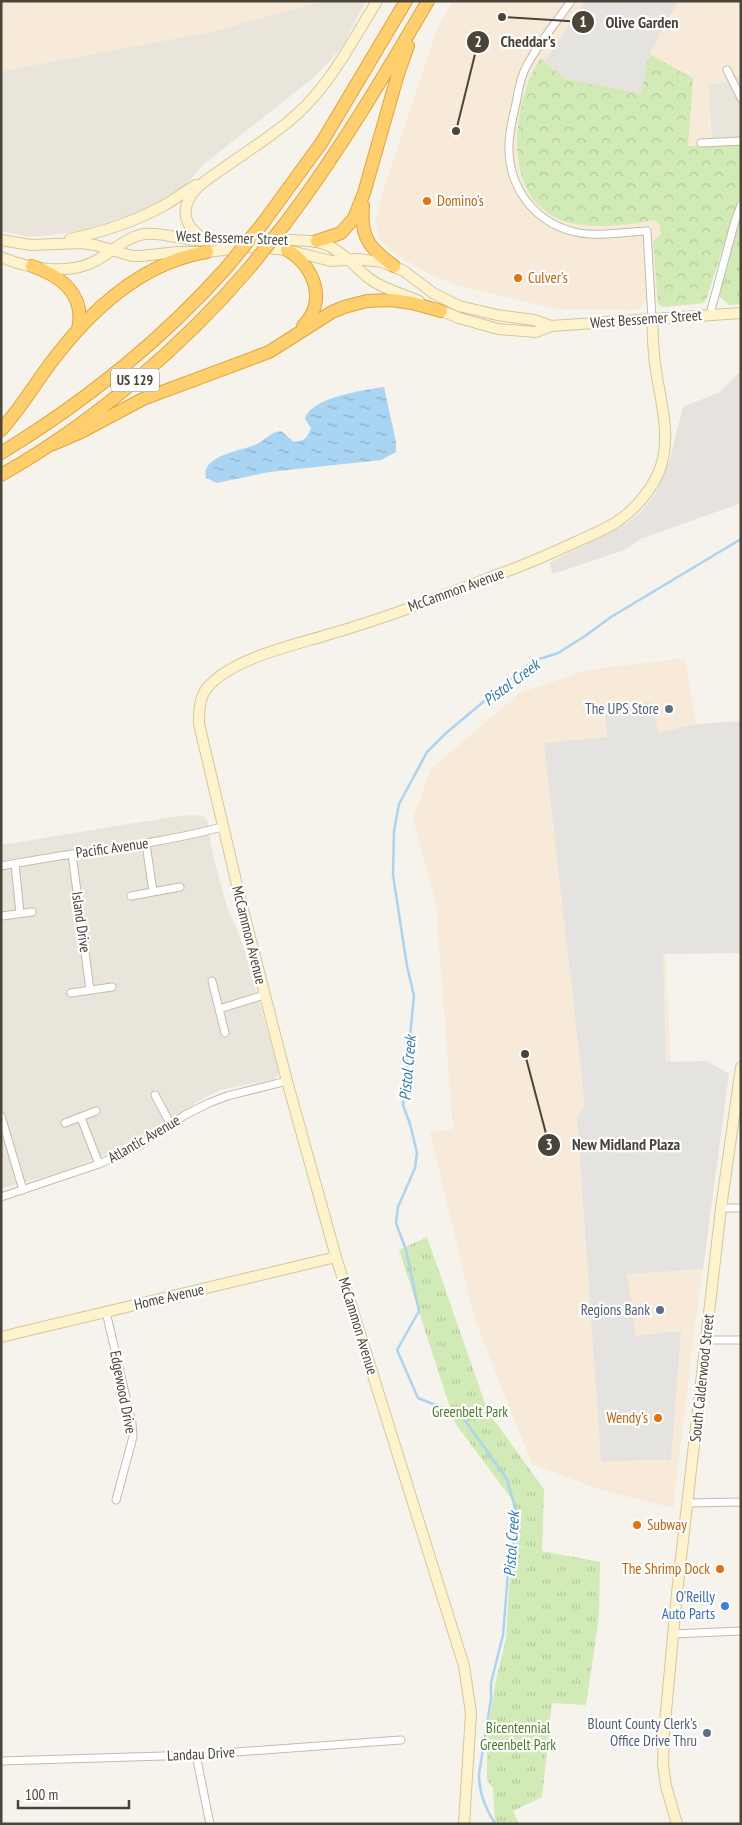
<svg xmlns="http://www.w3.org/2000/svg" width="742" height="1825" font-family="'PT Sans Narrow',sans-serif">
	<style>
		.residential { fill: #eae5da }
		.commercial { fill: #f7ead8 }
		.industrial { fill: #e6e2dd }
		.forest { fill: url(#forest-crowns) }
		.park { fill: url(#park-tufts) }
		.parking { fill: #e5e3e0 }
		.water { fill: url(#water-ripples) }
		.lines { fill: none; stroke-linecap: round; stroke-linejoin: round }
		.stream { stroke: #a9d4f2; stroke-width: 2.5 }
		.street-casing { stroke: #c2bbae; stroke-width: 9 }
		.secondary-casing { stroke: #d6c79b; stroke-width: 12 }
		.highway-casing { stroke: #e0a43c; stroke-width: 14 }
		.street { stroke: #fff; stroke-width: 7 }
		.secondary { stroke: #fff3cd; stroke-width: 10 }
		.highway { stroke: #ffcf6e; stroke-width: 12 }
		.highway-bridge-casing { stroke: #e0a43c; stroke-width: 14; stroke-linecap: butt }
		.highway-bridge { stroke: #ffcf6e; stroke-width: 12 }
		.food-dot { fill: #e8710a; stroke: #fff; stroke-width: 2 }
		.service-dot { fill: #5c6f8a; stroke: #fff; stroke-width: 2 }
		.shop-dot { fill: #3f7fe0; stroke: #fff; stroke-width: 2 }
		.labels { text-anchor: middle; stroke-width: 4.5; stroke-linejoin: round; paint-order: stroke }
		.shield { fill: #fff; stroke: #817c74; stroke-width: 1 }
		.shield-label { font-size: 14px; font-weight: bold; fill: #4b4439 }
		.food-label { font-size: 15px; fill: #c56008; stroke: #fff; text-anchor: start }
		.street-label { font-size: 15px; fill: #4b4439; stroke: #fff }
		.service-label { font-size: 15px; fill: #4e5e75; stroke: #fff; text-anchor: end }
		.park-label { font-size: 15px; fill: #4a7f2a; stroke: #fff }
		.shop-label { font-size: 15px; fill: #366cbe; stroke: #fff; text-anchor: end }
		.water-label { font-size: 16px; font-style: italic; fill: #2e7ab2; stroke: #fff }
		.leader { fill: none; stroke: #4b4439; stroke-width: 2 }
		.callout-dot { fill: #4b4439; stroke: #fff; stroke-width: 2 }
		.mark-label { font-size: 15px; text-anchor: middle; font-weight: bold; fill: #fff }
		.callout-label { font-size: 16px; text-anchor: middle; font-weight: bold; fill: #4b4439; stroke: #fff; stroke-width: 4.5; stroke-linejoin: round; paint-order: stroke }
	</style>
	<defs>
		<pattern id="forest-crowns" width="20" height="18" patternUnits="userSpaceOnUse" patternTransform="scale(1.25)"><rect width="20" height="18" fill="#d2eab5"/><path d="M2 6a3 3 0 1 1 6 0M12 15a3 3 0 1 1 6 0" fill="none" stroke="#b6ca9c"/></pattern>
		<pattern id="park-tufts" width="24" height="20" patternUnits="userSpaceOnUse" patternTransform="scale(1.25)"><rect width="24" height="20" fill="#d2eab5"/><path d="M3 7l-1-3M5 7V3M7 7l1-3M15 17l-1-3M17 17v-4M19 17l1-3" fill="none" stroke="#b6ca9c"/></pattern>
		<pattern id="water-ripples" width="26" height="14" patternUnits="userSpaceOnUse" patternTransform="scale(1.25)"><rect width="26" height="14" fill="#a9d4f2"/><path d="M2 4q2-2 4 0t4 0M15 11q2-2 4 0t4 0" fill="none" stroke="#8caec5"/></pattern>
	</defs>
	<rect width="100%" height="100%" fill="#f6f3ec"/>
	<path class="residential" d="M324,1H366L343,45L329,62L312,79L204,164L185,186L153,206L136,213L79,231L52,235L29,237L1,231V71L209,32Z
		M741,75V137L712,138L708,85L721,83Z
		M191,815L203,816L207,820L213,855L228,911L236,926L245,952L279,1072L275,1079L220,1090L201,1100L140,1139L112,1152L67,1170L1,1189V845L172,817Z"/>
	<path class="commercial" d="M1,1H324L209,32L1,71Z
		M453,1H741V75L721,83L708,85L711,135L727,221L710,288L706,300L703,303L689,306L663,307L658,304L656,301L644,303L641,308L634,310L556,309L459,286L427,273L388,249L379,239L376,222L381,196L437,29Z
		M685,658L696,724L741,721L666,953L671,1075L729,1074L695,1326L673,1508L601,1490L532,1464L474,1317L430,1132L453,1129L436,905L413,818L431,769L518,694L587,670Z"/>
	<path class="industrial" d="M741,371V503L641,539L624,550L553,574L549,563L626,524L640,513L656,493L670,459L683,407L720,392Z"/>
	<path class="forest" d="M649,54L693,78L688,146L741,144V193L706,300L703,303L663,307L658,304L653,241L661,234L660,225L655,220C632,224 606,228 583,225C511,217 508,140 527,86C530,76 536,67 540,58L566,79L641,93Z"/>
	<path class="park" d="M741,206V304L729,305L720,297L719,290Z
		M427,1237L488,1412L544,1489L542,1551L600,1562L599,1616L586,1705L552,1703L542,1797L513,1811L519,1824H495L493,1788L487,1780V1736L495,1684L506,1639L509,1586L515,1547L527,1548L516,1546L513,1501L455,1423L399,1250Z"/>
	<path class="parking" d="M585,1H678L649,54L641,94L566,79L545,61Z
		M653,702L658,733L696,724L741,721V953L663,954L666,1062L707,1061L729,1074L703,1269L627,1274L636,1336L681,1331L671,1460L601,1461L577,1117L585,1106L544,743L607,737L605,707Z"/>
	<path class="water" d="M384,387L396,442V452L381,460L269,472L217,483L206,478C200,455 242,451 257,444C266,439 271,432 281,431L294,442C305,441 307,438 311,428L305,419C310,397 365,390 384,387Z"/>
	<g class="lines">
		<path class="stream" d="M495,1824C485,1806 479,1794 479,1774L491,1699V1683L503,1635L508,1573L516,1528L515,1508L507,1479L461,1415L418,1398L397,1350L419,1311L406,1250L396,1223L398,1207L415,1168L417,1153L410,1124L403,1105L414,996L407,966L393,875L394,831L399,804L427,752L445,734L508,681L533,661L558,653L585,636L611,617L741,539"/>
		<g class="street-casing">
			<path id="street" d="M571,1C556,23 538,44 526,67C519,80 518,95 515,108C512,120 509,133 509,146C508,185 532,220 571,231C595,238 622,232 647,231L652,319
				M727,70L741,98
				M701,143L741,141
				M710,314L735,221L741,205
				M146,844L153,892
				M72,854L90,990
				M15,864L20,913
				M1,866C25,862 50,857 74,854C124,847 173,840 222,827
				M131,896L180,887
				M2,916L32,912
				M212,981L225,1033
				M71,993L112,987
				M219,1009L264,995
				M155,1095L171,1125
				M1,1116L23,1190
				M81,1118L99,1164
				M65,1123L96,1111
				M1,1197L99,1164L140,1145L185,1115L209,1103L227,1096L287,1081
				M721,1208H741
				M106,1312L132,1423L133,1437L116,1500
				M706,1340H741
				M688,1503L741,1502
				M673,1634L741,1631
				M196,1755L210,1824
				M1,1761L196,1755L401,1740"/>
		</g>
		<g class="secondary-casing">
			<path id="secondary" d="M70,239C102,232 134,222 163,206C174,200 184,192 196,185
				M206,239C190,232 180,217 189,199C196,185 213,176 225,167C249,150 274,135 296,115C331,84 352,41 377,1
				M1,240L31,245L81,243L95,245L132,256H141L178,252H207L250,247L267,248L287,250L331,261L357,259L382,262L404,271L433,293L459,306L497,315L534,320L551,326
				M1,257C29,269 70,276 97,260C113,251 126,237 144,234C160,232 177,238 193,240C226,242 259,238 292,240C305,241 318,240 329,246C346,254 356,269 370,279C385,290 403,294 419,301
				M434,308L459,318L498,329L536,332L551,326L741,313
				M1,1337L336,1257
				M464,1824L471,1713L464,1666L336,1257L287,1081L241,902L199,724C199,712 199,698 207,688C232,658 295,645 330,634C386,618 440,597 494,576C523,566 550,554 578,541C591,535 606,529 618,521C635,509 648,494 657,476C674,441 660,401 655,364C653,350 653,334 652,319
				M677,1824L666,1786L663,1764L664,1733L677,1593L721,1208L741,1067"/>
		</g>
		<g class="highway-casing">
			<path id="highway" d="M363,206C360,237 369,248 394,266
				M263,223L322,142L406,1
				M284,225C338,154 383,78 428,1
				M317,241L341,233L354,218L364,193L398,74L408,46
				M287,250C314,266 328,301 303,326
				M32,266C61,276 86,295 78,329
				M1,430C22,407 37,380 56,356C94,307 144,262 207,252
				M53,444L81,432L143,399L269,352L332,312L344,307L367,301L391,300L412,303L441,311
				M1,453C85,402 162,340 227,267
				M1,475C93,423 183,346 251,266"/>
		</g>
		<use href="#street" class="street"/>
		<use href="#secondary" class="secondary"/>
		<use href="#highway" class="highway"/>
		<g class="highway-bridge-casing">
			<path id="highway-bridge" d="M251,266L284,225
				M227,267L263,223"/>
		</g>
		<use href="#highway-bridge" class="highway-bridge"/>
	</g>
	<g class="food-dot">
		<circle cx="427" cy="201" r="5"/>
		<circle cx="518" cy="278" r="5"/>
		<circle cx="658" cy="1418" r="5"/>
		<circle cx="637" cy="1525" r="5"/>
		<circle cx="720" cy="1569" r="5"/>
	</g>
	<g class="service-dot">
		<circle cx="669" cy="709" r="5"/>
		<circle cx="660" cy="1310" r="5"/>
		<circle cx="707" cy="1733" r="5"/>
	</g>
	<circle class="shop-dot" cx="725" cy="1606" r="5"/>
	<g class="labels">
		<rect class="shield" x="111" y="368.5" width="48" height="23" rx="4"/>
		<g class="shield-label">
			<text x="135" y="385">US 129</text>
		</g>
		<g class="food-label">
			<text x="437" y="206">Domino's</text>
			<text x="528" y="283">Culver's</text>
			<text x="648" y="1423" text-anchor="end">Wendy's</text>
			<text x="647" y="1530">Subway</text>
			<text x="710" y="1574" text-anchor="end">The Shrimp Dock</text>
		</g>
		<g class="street-label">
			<text transform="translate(232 238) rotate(2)" y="5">West Bessemer Street</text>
			<text transform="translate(646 319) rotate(-4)" y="5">West Bessemer Street</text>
			<text transform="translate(456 590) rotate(-20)" y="5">McCammon Avenue</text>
			<text transform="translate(112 848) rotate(-8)" y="5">Pacific Avenue</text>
			<text transform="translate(81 922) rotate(82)" y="5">Island Drive</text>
			<text transform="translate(249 935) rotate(76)" y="5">McCammon Avenue</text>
			<text transform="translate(144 1139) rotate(-30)" y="5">Atlantic Avenue</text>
			<text transform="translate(169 1297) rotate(-13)" y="5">Home Avenue</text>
			<text transform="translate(358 1326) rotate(73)" y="5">McCammon Avenue</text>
			<text transform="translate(702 1378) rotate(-84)" y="5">South Calderwood Street</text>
			<text transform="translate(123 1392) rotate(79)" y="5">Edgewood Drive</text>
			<text transform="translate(201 1754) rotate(-3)" y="5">Landau Drive</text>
		</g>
		<g class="service-label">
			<text x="659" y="714">The UPS Store</text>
			<text x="650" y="1315">Regions Bank</text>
			<text x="697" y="1729">Blount County Clerk's<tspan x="697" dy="17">Office Drive Thru</tspan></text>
		</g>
		<g class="park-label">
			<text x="470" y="1417">Greenbelt Park</text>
			<text x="518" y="1733">Bicentennial<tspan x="518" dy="17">Greenbelt Park</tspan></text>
		</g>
		<g class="shop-label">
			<text x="715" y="1602">O'Reilly<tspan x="715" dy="17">Auto Parts</tspan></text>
		</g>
		<g class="water-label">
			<text transform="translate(511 682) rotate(-37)" y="6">Pistol Creek</text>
			<text transform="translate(407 1068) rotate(-85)" y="6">Pistol Creek</text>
			<text transform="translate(511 1544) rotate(-86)" y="6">Pistol Creek</text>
		</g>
	</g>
	<path class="leader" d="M502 17L583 22M456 131L478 42M525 1054L549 1145"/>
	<g class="callout-dot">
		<circle cx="502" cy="17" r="5"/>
		<circle cx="456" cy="131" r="5"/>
		<circle cx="525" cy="1054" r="5"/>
		<circle cx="583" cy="22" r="12"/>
		<circle cx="478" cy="42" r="12"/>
		<circle cx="549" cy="1145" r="12"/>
	</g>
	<g class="mark-label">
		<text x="583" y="27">1</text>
		<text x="478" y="47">2</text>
		<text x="549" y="1150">3</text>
	</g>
	<g class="callout-label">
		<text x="642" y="28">Olive Garden</text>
		<text x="528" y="47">Cheddar's</text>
		<text x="626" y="1150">New Midland Plaza</text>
	</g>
	<rect width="742" height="1825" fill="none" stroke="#4b4439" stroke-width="5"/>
	<path d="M18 1800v8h111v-8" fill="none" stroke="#4b4439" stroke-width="2.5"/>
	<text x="25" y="1800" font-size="15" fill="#4b4439" stroke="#ffffff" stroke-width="4" paint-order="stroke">100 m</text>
</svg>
